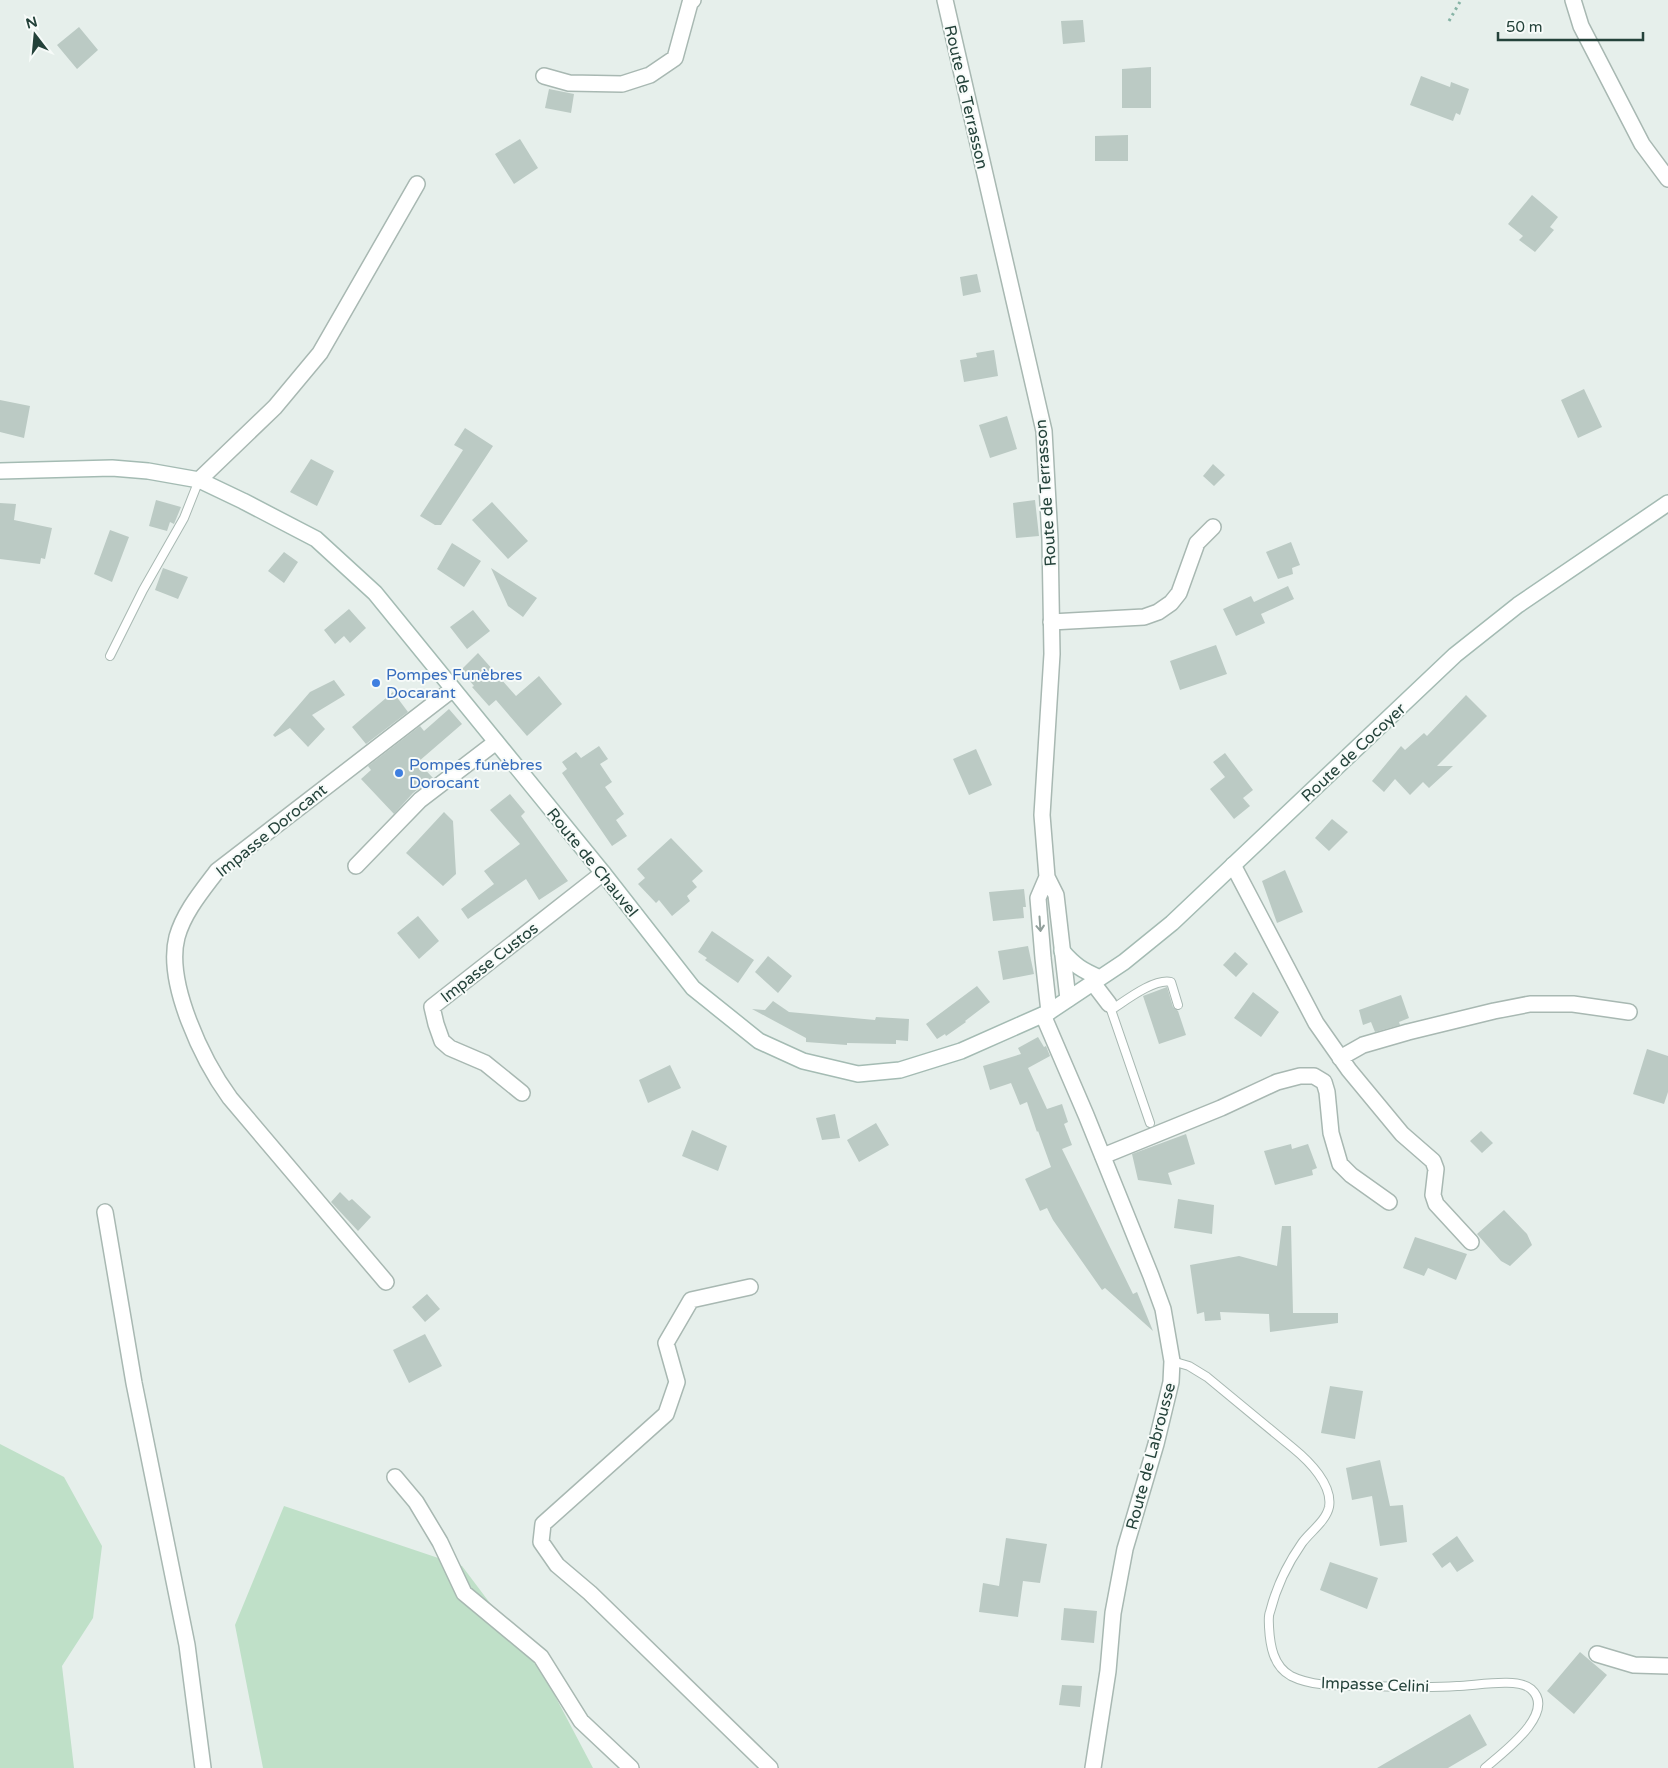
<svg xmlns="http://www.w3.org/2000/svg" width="1668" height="1768" font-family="'Varela Round',sans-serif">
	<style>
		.green { fill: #bfe0c8 }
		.building { fill: #bbcac4 }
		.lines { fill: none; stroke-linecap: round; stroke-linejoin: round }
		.service-casing { stroke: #a8b8b2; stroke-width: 10 }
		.minor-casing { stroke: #a8b8b2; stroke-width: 18 }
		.tertiary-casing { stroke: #a8b8b2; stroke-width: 18 }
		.secondary-casing { stroke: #a4bbb3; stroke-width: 18 }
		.path { stroke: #86b3a5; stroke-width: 3; stroke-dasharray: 2.5 4; stroke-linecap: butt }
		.service { stroke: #fff; stroke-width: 8 }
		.minor { stroke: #fff; stroke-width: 15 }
		.tertiary { stroke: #fff; stroke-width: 15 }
		.secondary { stroke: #fff; stroke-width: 15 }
		.oneway { stroke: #92a09c }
		.shop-dot { fill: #3f7fe0; stroke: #f7fbf9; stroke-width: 2 }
		.labels { text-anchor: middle; stroke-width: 4; stroke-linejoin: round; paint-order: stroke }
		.street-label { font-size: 16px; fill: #24423a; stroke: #f7fbf9 }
		.shop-label { font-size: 16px; fill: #366cbe; stroke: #f7fbf9; text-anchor: start }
	</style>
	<rect width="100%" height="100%" fill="#e6efeb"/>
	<path class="green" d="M0,1444L64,1477L102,1546L93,1618L62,1666L74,1768H0Z
		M284,1506L462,1566L544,1675L593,1768H263L235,1625Z"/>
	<path class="building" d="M1083,20L1085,42L1063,44L1061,21Z
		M79,27L98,50L77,69L57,45Z
		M1151,67V108H1122V69Z
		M1421,76L1450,87L1451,82L1469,89L1460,115L1456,113L1453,121L1410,105Z
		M549,89L574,94L571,113L545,108Z
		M1128,135V161H1095V136Z
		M520,139L538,168L514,184L495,154Z
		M1532,195L1558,217L1550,227L1554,230L1535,252L1519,240L1523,236L1508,224Z
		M977,274L981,292L963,296L960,277Z
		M994,350L998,376L964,382L960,360L977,357L976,353Z
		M1584,389L1602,427L1578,438L1561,400Z
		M0,400L30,406L24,438L0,432Z
		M1007,416L1017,449L990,458L979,425Z
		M465,428L493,446L441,525H435L420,516L463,450L454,445Z
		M311,459L334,471L317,506L290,492Z
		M1213,464L1225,475L1214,486L1203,476Z
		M156,500L181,507L174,524L170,522L167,531L149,526Z
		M1035,500L1039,536L1016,538L1013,503Z
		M492,502L528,541L508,559L472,520Z
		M0,503L16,504L14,520L52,528L45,559L41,558L40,564L0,559Z
		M110,530L129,537L112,582L94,574Z
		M1291,542L1300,565L1292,568L1293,574L1278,579L1266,552Z
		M452,543L481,561L464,587L437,569Z
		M284,552L298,562L284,583L268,571Z
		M163,568L188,577L178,599L155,590Z
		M491,568L537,598L523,617L508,606Z
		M1288,586L1294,599L1261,614L1265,623L1236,636L1223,609L1251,596L1254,602Z
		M349,609L366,628L350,643L344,636L335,644L324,630Z
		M473,610L490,631L467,649L450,627Z
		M1216,645L1227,674L1180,690L1170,661Z
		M478,653L516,696L539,676L562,704L527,736L496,700L489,706L472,687L474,686L461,670Z
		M334,680L345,695L312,715L325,729L308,747L290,728L275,737L273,735L310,692Z
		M393,692L408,712L366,744L352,727Z
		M1466,695L1487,716L1437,766H1453L1429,788L1423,782L1410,795L1395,779L1384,792L1372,781L1401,746L1405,750L1424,733L1427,736Z
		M449,709L462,724L418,762L433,778L413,793L394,814L361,779L371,770L368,766L420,726L424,731Z
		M599,746L608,759L600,764L612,782L605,787L624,814L616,820L627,836L612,846L562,773L567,769L562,762L576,752L581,758Z
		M976,749L992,785L969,795L953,759Z
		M1225,753L1253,790L1243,798L1250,806L1234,819L1210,789L1225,777L1213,762Z
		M510,794L525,812L521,816L568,881L539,900L526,879L468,919L461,909L494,884L484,871L520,844L490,810Z
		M444,812L453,821L456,874L443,886L406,853Z
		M1332,819L1348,832L1329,851L1315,838Z
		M671,838L703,871L692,881L697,887L687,896L690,901L672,916L659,900L656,903L638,884L645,878L637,869Z
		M1285,870L1303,912L1277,923L1262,881Z
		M1024,889L1026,907H1023L1024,918L993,921L989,892Z
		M418,916L439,941L419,959L397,933Z
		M712,931L754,960L738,983L705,960L707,958L698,952Z
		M1028,946L1034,974L1003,980L998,951Z
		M1235,952L1248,964L1236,977L1223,965Z
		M768,956L792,976L778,993L755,972Z
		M977,986L990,1002L965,1021L966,1022L946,1036L945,1034L937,1039L926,1024Z
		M1167,987L1173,1007L1178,1011L1186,1035L1159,1044L1143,996Z
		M1253,992L1279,1012L1261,1037L1234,1018Z
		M1401,995L1409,1018L1399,1022L1400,1025L1375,1032L1371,1022L1363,1025L1359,1010Z
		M773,1001L789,1012L875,1020L876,1017L909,1019L908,1041L896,1040V1044L847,1043V1045L806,1042V1038L752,1009L765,1010Z
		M1038,1037L1044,1047L1046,1046L1050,1056L1028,1068L1047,1109L1062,1104L1068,1122L1064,1124L1072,1145L1062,1149L1133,1294L1137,1292L1153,1331L1105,1288L1102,1290L1053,1220L1047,1208L1040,1211L1025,1179L1051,1167L1038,1131L1037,1132L1027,1102L1020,1105L1011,1083L990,1090L983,1066L1021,1054L1018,1048Z
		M1647,1049L1668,1056V1092L1664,1104L1633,1094Z
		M670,1065L681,1088L648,1103L639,1080Z
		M835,1114L840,1138L822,1140L816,1118Z
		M876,1123L889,1145L859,1162L847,1140Z
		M692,1130L727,1146L718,1171L682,1156Z
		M1481,1131L1493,1143L1482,1153L1470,1141Z
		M1186,1134L1195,1164L1168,1173L1172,1185L1138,1180L1132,1154Z
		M1291,1144L1292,1149L1308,1144L1317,1168L1312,1170L1313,1175L1275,1185L1264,1151Z
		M340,1192L349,1201L352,1199L371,1217L358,1231L331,1202Z
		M1178,1199L1214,1205L1212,1234L1174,1228Z
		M1504,1210L1527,1234L1532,1245L1510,1266L1501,1261L1477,1234Z
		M1282,1226H1291L1293,1313H1338V1323L1270,1332L1269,1314L1220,1312L1221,1320L1205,1321L1204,1312L1197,1314L1190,1265L1239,1256L1277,1266Z
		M1415,1237L1467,1254L1456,1280L1428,1268L1424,1276L1403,1268Z
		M427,1294L440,1309L425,1322L412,1307Z
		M425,1334L442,1366L409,1383L393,1350Z
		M1330,1386L1363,1391L1355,1439L1321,1433Z
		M1380,1460L1390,1506L1403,1505L1407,1542L1380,1546L1372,1496L1352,1500L1346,1468Z
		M1457,1536L1474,1561L1457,1572L1450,1562L1442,1568L1432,1554Z
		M1006,1538L1047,1544L1040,1583L1023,1581L1018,1617L979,1612L983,1583L999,1586Z
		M1330,1562L1378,1578L1367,1609L1320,1590Z
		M1064,1608L1097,1611L1094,1643L1061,1640Z
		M1580,1652L1607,1675L1574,1714L1547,1691Z
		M1062,1685L1082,1686L1080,1707L1059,1705Z
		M1470,1714L1487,1745L1448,1768H1377Z"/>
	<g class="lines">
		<g class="service-casing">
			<path id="service" d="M110,656L143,590L184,518L199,480
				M1109,1004L1150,1123
				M1111,1010C1125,1001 1154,978 1171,982L1178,1005
				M1172,1361L1189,1366L1207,1377L1293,1448C1309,1461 1333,1485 1329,1507C1326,1521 1310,1532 1302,1543C1288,1563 1276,1588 1270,1612C1268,1616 1269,1622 1269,1627C1270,1645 1273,1666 1291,1676C1315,1688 1347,1685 1373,1686C1401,1687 1429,1688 1457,1686C1474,1686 1518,1677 1531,1689C1558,1713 1501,1754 1485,1768"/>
		</g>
		<g class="minor-casing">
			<path id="minor" d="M1573,0L1581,26L1642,144L1668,179
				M544,76L569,83L622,84L650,75L675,58L690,3L693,0
				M199,480L275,407L320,353L417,184
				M1051,622L1144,617L1158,612L1171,603L1179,593L1197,543L1213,527
				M1233,865L1316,1023L1349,1070L1402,1134L1433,1161L1436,1169L1433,1195L1436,1204L1471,1242
				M356,866L420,800L496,742
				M1093,983L1109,1004
				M1340,1058L1363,1045L1408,1032L1494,1011L1530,1004H1573L1629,1012
				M522,1093L485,1063L450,1048L442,1041L436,1024L432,1007L603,873
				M1103,1156L1221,1108L1277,1082L1300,1076H1314L1324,1082L1327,1092L1331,1133L1340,1164L1351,1175L1389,1202
				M105,1212L134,1383L187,1645L203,1768
				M386,1282L230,1098C203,1061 165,983 177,937C184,912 202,891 217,871L453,689
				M750,1287L691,1300L666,1343L677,1382L666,1414L543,1524L541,1542L557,1565L590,1593L770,1768
				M395,1477L416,1502L440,1542L464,1593L541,1657L581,1721L631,1768
				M1597,1654L1634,1665L1668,1666"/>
		</g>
		<g class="tertiary-casing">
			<path id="tertiary" d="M945,0L1044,431L1050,539L1052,654L1042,815L1047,877L1056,895L1068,999
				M1047,877L1038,898L1043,958L1049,1012
				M1043,1015L1086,1115L1151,1276L1163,1309L1172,1361L1171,1382L1156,1444L1125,1549L1113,1613L1108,1671L1093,1768"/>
		</g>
		<g class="secondary-casing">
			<path id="secondary" d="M0,471L112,468L148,471L199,480L243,501L316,539L375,593L603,873L693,988L759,1041L803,1061L858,1074L900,1070L961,1051L1049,1012L1124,962L1172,923L1455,655L1518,605L1668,503
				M1062,951C1075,966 1082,970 1100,978"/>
		</g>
		<path class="path" d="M1449,21L1461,0"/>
		<use href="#service" class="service"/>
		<use href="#minor" class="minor"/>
		<use href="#tertiary" class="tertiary"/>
		<use href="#secondary" class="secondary"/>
	</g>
	<defs><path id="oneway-shaft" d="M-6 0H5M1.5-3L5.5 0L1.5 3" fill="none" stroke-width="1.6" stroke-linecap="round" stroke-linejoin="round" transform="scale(1.25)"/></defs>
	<use class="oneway" href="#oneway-shaft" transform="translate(1040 924) rotate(86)"/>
	<g class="shop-dot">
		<circle cx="376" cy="683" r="5"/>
		<circle cx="399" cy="773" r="5"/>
	</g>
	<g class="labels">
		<g class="street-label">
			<text transform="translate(967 97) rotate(77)" y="6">Route de Terrasson</text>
			<text transform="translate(1045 493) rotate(-94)" y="6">Route de Terrasson</text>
			<text transform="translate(1353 752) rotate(-43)" y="6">Route de Cocoyer</text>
			<text transform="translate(271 830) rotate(-39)" y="6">Impasse Dorocant</text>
			<text transform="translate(593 862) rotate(51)" y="6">Route de Chauvel</text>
			<text transform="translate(489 962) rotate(-38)" y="6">Impasse Custos</text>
			<text transform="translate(1150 1456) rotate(-75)" y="6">Route de Labrousse</text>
			<text transform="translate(1375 1684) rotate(2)" y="6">Impasse Celini</text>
		</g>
		<g class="shop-label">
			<text x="386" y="680">Pompes Funèbres<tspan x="386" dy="18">Docarant</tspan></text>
			<text x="409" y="770">Pompes funèbres<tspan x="409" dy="18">Dorocant</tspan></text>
		</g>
	</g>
	<g transform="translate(35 35) rotate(344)" stroke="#f7fbf9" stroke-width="4" paint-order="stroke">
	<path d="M0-4L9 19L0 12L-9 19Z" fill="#24423a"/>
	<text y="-8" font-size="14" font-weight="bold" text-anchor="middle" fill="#24423a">N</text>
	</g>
	<path d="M1498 32v8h145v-8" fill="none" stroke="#24423a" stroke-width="2.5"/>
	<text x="1506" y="32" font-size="15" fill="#24423a" stroke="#f7fbf9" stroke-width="4" paint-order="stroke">50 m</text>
</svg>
